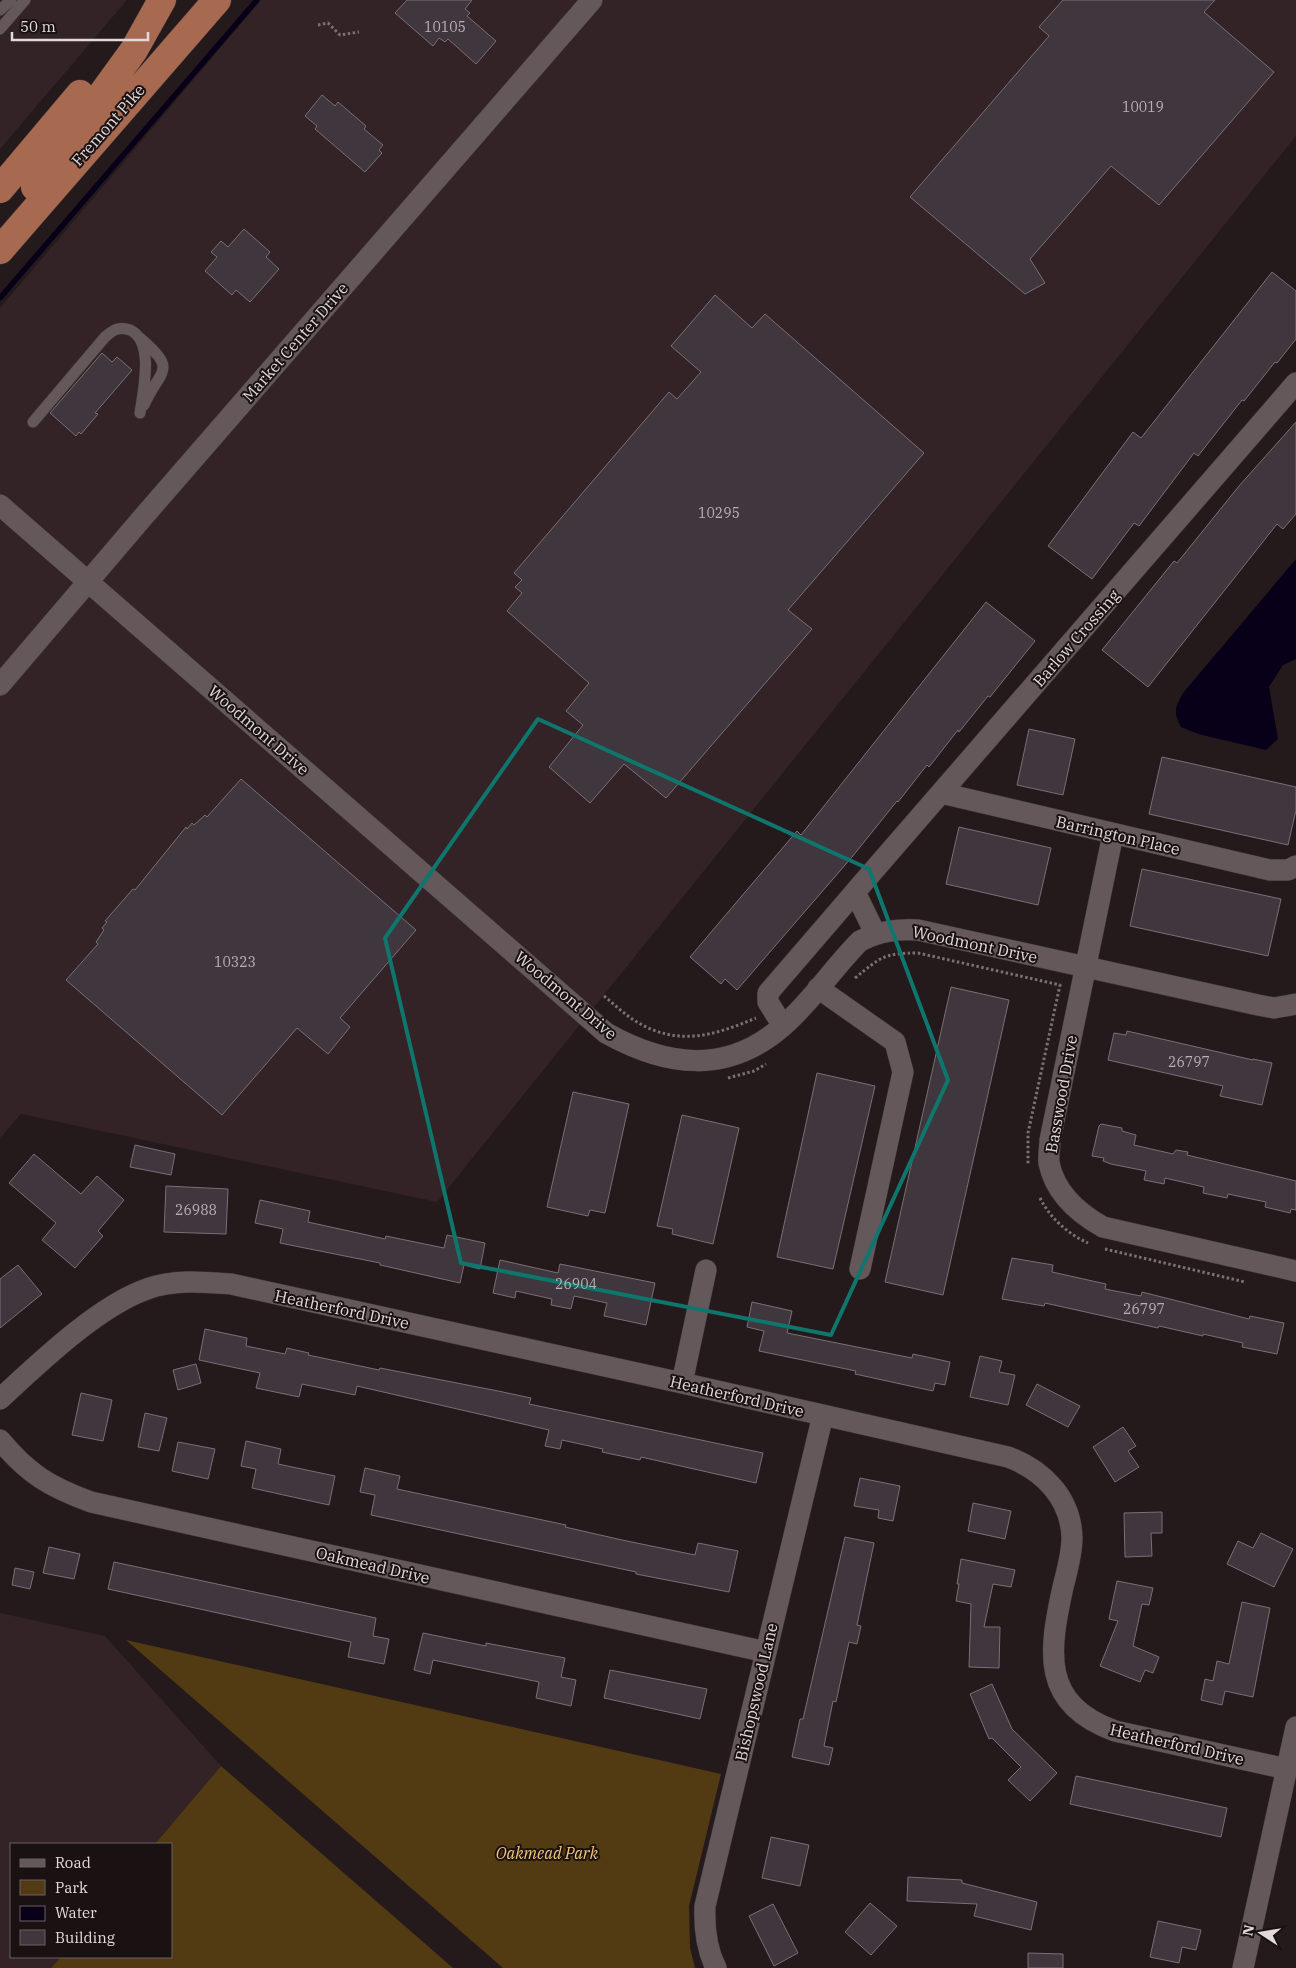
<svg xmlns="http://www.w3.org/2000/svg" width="1296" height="1968" font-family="'IBM Plex Serif',serif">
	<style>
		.built { fill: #332326 }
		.green { fill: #523b13 }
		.water { fill: #080019 }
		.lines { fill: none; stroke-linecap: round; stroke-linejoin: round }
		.stream { stroke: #080019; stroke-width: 5.5 }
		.building { fill: #3f373d; stroke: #797077 }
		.service-casing { stroke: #3c3435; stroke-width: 12 }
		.minor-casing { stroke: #3c3435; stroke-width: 22 }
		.trunk-casing { stroke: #3c3435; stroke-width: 29 }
		.path { stroke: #797172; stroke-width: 3; stroke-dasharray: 2.5 2.5; stroke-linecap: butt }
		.service { stroke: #64585a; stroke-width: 11 }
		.minor { stroke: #64585a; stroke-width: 21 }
		.trunk { stroke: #a76950; stroke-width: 28 }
		.marked { fill: none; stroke: #0f766e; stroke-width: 4; stroke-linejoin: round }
		.labels { text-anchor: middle; stroke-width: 4; stroke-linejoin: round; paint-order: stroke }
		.number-label { font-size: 14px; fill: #b8b1b4 }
		.street-label { font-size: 16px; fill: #e1dadb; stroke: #1a1112 }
		.park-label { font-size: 16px; font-style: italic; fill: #f7c577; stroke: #1a1112 }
	</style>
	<rect width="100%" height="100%" fill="#241a1b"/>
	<path class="built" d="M0,0H127L0,149Z
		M261,0H1296V136L437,1202L21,1114L0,1138V308Z
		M0,1613L105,1636L221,1766L155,1844H11V1957H61L51,1968H0Z"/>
	<path class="green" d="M126,1640L721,1774L689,1906L690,1948L695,1968H503Z
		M221,1766L453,1968H51L61,1957H171V1844H155Z"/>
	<path class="water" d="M1296,559V659L1283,665L1269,687L1278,739L1266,750L1198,734L1181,727C1173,713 1175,707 1183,693Z"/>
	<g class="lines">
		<path class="stream" d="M0,298L257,0"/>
	</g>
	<path class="building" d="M407,0H472L465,9L470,13L467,16L496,41L476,64L448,39L445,42L439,38L433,46L395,13Z
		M1063,0H1215L1204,12L1274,72L1159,205L1111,166L1030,259L1045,283L1025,294L910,197L1049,36L1039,27Z
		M322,95L335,106L338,102L366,126L364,129L383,145L379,150L382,153L365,172L315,129L317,126L305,116Z
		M244,229L270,252L266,257L279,269L250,302L236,290L232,295L205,271L217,257L211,252L221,241L228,247Z
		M1272,272L1296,291V339L1277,363L1275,362L1244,401L1242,400L1198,456L1194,453L1139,526L1134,523L1092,579L1048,546L1133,432L1141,438Z
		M715,295L752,328L765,314L924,453L788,610L812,629L666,798L624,764L590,803L549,767L583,725L566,711L589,683L507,611L522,593L515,587L522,580L514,573L669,392L677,399L701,372L671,346Z
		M102,353L112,362L117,357L132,370L95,413L98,414L81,434L79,432L76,436L50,413Z
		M1296,422V514L1283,529L1277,524L1148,687L1102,650L1174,561L1177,563L1239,486Z
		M986,602L1035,641L990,697L988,696L959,732L958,730L929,767L927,765L898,802L897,801L852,857L737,990L725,979L721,984L690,957L797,831L801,835Z
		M1029,729L1075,739L1063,795L1017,785Z
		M1162,757L1296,787V810L1288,845L1149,814Z
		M241,779L416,930L340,1018L350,1027L328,1054L297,1028L222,1115L66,980L98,944L96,942L104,930L102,928L107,922L105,921L133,889L135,890L186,827L187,829L192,823L194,825L205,815L207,817Z
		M959,827L1051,848L1038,905L946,884Z
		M1142,869L1281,899L1268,956L1130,926Z
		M951,987L1009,1000L943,1295L885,1282Z
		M1127,1031L1253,1060V1059L1272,1063L1262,1105L1220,1096L1223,1086L1108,1060L1114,1033L1126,1035Z
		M817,1073L875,1086L833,1269L777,1257Z
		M573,1092L629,1104L605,1213L590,1210L588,1216L547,1207Z
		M682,1115L739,1128L713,1244L672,1234L673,1229L657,1226Z
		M1101,1124L1122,1128V1131L1136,1135L1134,1145L1173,1154L1176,1150L1188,1152L1187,1155L1296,1181V1210L1291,1209L1290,1213L1265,1207L1266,1202L1228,1194L1227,1198L1203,1193L1204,1187L1165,1178L1164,1184L1144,1180L1146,1171L1111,1164L1103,1161L1104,1158L1092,1156L1099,1126Z
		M135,1145L175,1154L171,1175L130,1167Z
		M34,1154L81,1194L97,1176L124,1200L98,1231L103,1236L75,1268L42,1240L56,1223L9,1183Z
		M166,1186L228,1189L226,1234L164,1232Z
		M260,1200L310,1211L308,1222L385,1239L386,1236L444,1248L447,1235L485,1243L480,1269L464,1265L460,1283L380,1265V1263L280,1243L283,1229L255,1223Z
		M1012,1258L1053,1265L1052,1272L1106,1284L1105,1289L1141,1296L1142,1292L1249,1319L1250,1316L1284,1323L1277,1354L1242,1347L1243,1343L1203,1334V1336L1159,1326L1158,1328L1045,1303L1044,1306L1002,1299Z
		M500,1260L558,1273L560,1264L655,1283L646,1325L604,1316L607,1303L574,1296L571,1309L551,1305L552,1299L516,1291L515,1298L493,1293Z
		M18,1265L42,1294L0,1328V1279Z
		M752,1302L792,1311L787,1333L912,1358L913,1354L950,1362L945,1385L935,1383L933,1391L855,1374L856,1371L759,1351L764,1331L747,1327Z
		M205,1329L247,1338L246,1346L285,1354L287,1348L309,1353L308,1355L379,1370L380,1368L498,1391L531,1398L529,1404L763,1453L756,1483L641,1457L640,1460L602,1452L603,1449L562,1440L560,1449L545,1446L549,1430L357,1386L355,1395L302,1384L299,1397L256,1388L260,1373L199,1360Z
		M980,1356L1002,1361L999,1372L1015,1375L1008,1405L970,1397Z
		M196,1364L201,1383L178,1390L173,1370Z
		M1037,1384L1080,1406L1068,1427L1026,1405Z
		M81,1393L112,1400L103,1441L72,1435Z
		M145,1413L167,1418L159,1451L138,1447Z
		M1123,1427L1136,1446L1128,1451L1139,1467L1115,1482L1093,1447Z
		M246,1441L281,1449L278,1464L335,1476L329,1505L252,1488L256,1469L241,1466Z
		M178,1442L215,1449L208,1479L172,1471Z
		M365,1468L400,1476L397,1489L566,1525L565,1527L622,1540L695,1555L698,1543L738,1551L729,1592L636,1574V1572L371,1515L375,1495L360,1492Z
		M860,1478L900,1486L893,1521L878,1518L879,1510L854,1506Z
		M973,1503L1011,1511L1005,1539L968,1531Z
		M1162,1512V1533H1151L1152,1556L1125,1557L1124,1513Z
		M1261,1533L1293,1549L1274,1587L1227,1564L1238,1541L1253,1548Z
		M845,1537L874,1543L857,1625L861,1626L857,1644L849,1642L836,1702L833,1701L824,1746L833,1748L829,1765L792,1757L800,1719H803Z
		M49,1547L80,1554L74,1579L43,1573Z
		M961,1559L1015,1570L1011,1587L993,1584L984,1627H1000L999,1668L969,1667L971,1604L956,1601L959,1584H957Z
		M114,1562L376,1618L373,1636L389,1639L384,1664L348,1657L351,1642L108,1589Z
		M15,1568L34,1572L30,1589L12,1585Z
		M1117,1581L1153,1588L1149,1605L1142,1604L1133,1646L1159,1657L1153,1673L1145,1670L1140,1682L1100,1666L1118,1621L1109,1619Z
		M1242,1602L1270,1608L1253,1697L1225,1691L1222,1705L1201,1700L1205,1679L1213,1681L1217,1661L1229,1664Z
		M423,1633L486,1646V1643L565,1658L561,1677L576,1680L571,1706L536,1698L539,1682L433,1660L430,1674L414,1670Z
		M610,1670L707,1689L700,1719L604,1698Z
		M992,1684L1012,1729L1057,1773L1030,1801L1008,1780L1021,1767L992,1738L989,1739L970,1694Z
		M1076,1776L1227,1808L1221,1837L1070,1804Z
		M771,1837L809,1845L800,1886L762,1878Z
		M908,1877L962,1880V1883L1037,1902L1031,1930L974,1916L977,1904L907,1901Z
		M870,1903L897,1926L871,1955L845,1932Z
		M773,1904L798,1953L774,1966L749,1916Z
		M1158,1921L1201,1930L1196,1950L1182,1947L1179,1963L1150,1957Z
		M1028,1953L1063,1954V1968H1028Z"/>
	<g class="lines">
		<g class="service-casing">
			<path id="service" d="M0,10L11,0
				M0,29L25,0
				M140,338C179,371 160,369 144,405
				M33,422L105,337C113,330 119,326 130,330C155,341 143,392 140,413"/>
		</g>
		<g class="minor-casing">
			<path id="minor" d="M0,505L606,1033C667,1067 727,1075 783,1026C812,1001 833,968 860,941C880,931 896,929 918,930L1258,1005L1274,1008L1296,1004
				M0,685L144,516L592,0
				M941,793L1270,870H1288L1296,866
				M1113,834L1050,1140C1050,1147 1048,1156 1049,1163C1055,1193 1078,1213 1103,1227L1296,1271
				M875,933L855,892L1296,383
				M818,988L895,1042L903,1072L860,1269
				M783,1026L768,1002V993L855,892
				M682,1383L706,1270
				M0,1399C39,1363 98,1306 147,1289C174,1279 204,1282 231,1284L682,1383L1008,1457C1043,1470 1071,1498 1072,1538C1072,1554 1067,1571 1063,1587C1049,1651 1040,1704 1115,1731L1287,1769
				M0,1440C28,1474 50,1487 91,1502L766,1652
				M716,1968C706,1948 704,1928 705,1906L823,1415
				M1243,1968L1296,1727"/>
		</g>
		<g class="trunk-casing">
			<path id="trunk" d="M35,187L134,50L162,0
				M0,189L80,94
				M0,250L217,0"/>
		</g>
		<path class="path" d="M318,25L328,23L340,35L359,32
			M855,978C881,957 884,953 918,953L1060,985L1028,1133V1164
			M604,996C615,1005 625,1015 637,1022C679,1047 715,1035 756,1018
			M728,1078L754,1071L766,1064
			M1040,1198C1050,1218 1068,1234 1088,1243
			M1105,1249L1245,1282"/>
		<use href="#service" class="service"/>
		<use href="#minor" class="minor"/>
		<use href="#trunk" class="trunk"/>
	</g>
	<path class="marked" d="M538,719L869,869L948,1080L831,1335L461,1263L385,938Z"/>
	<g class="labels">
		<g class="number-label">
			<text x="445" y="32">10105</text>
			<text x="1143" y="112">10019</text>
			<text x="719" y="518">10295</text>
			<text x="235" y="967">10323</text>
			<text x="1189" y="1067">26797</text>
			<text x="196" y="1215">26988</text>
			<text x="576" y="1289">26904</text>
			<text x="1144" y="1314">26797</text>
		</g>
		<g class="street-label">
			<text transform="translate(108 125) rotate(-49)" y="6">Fremont Pike</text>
			<text transform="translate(295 342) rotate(-49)" y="6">Market Center Drive</text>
			<text transform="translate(1076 638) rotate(-49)" y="6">Barlow Crossing</text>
			<text transform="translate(259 730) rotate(41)" y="6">Woodmont Drive</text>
			<text transform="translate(1118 835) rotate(13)" y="6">Barrington Place</text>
			<text transform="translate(975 944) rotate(12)" y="6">Woodmont Drive</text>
			<text transform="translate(566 995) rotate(40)" y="6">Woodmont Drive</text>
			<text transform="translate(1061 1094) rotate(-80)" y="6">Basswood Drive</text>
			<text transform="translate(342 1309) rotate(12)" y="6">Heatherford Drive</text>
			<text transform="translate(737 1396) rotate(13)" y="6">Heatherford Drive</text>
			<text transform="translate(373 1565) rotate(13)" y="6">Oakmead Drive</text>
			<text transform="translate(756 1692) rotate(-77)" y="6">Bishopswood Lane</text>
			<text transform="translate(1177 1744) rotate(13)" y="6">Heatherford Drive</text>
		</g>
		<g class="park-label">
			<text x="547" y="1859">Oakmead Park</text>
		</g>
	</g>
	<rect x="10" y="1843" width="162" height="115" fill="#1a1112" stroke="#6a6162"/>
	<rect x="20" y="1859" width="25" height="8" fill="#64585a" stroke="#6a6162"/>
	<text x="55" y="1868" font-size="15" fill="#e1dadb">Road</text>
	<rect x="20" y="1880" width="25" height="15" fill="#523b13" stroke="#6a6162"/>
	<text x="55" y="1893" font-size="15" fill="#e1dadb">Park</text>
	<rect x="20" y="1906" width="25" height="15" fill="#080019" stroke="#6a6162"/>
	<text x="55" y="1918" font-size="15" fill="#e1dadb">Water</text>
	<rect x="20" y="1930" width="25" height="15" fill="#3f373d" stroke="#6a6162"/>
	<text x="55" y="1943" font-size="15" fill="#e1dadb">Building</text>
	<g transform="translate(1261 1933) rotate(282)" stroke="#1a1112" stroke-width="4" paint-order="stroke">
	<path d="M0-4L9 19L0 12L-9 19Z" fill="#e1dadb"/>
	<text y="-8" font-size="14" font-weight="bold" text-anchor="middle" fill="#e1dadb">N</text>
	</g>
	<path d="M12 32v8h136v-8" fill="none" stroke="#e1dadb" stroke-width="2.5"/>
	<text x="20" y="32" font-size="15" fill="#e1dadb" stroke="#1a1112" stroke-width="4" paint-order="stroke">50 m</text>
</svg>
